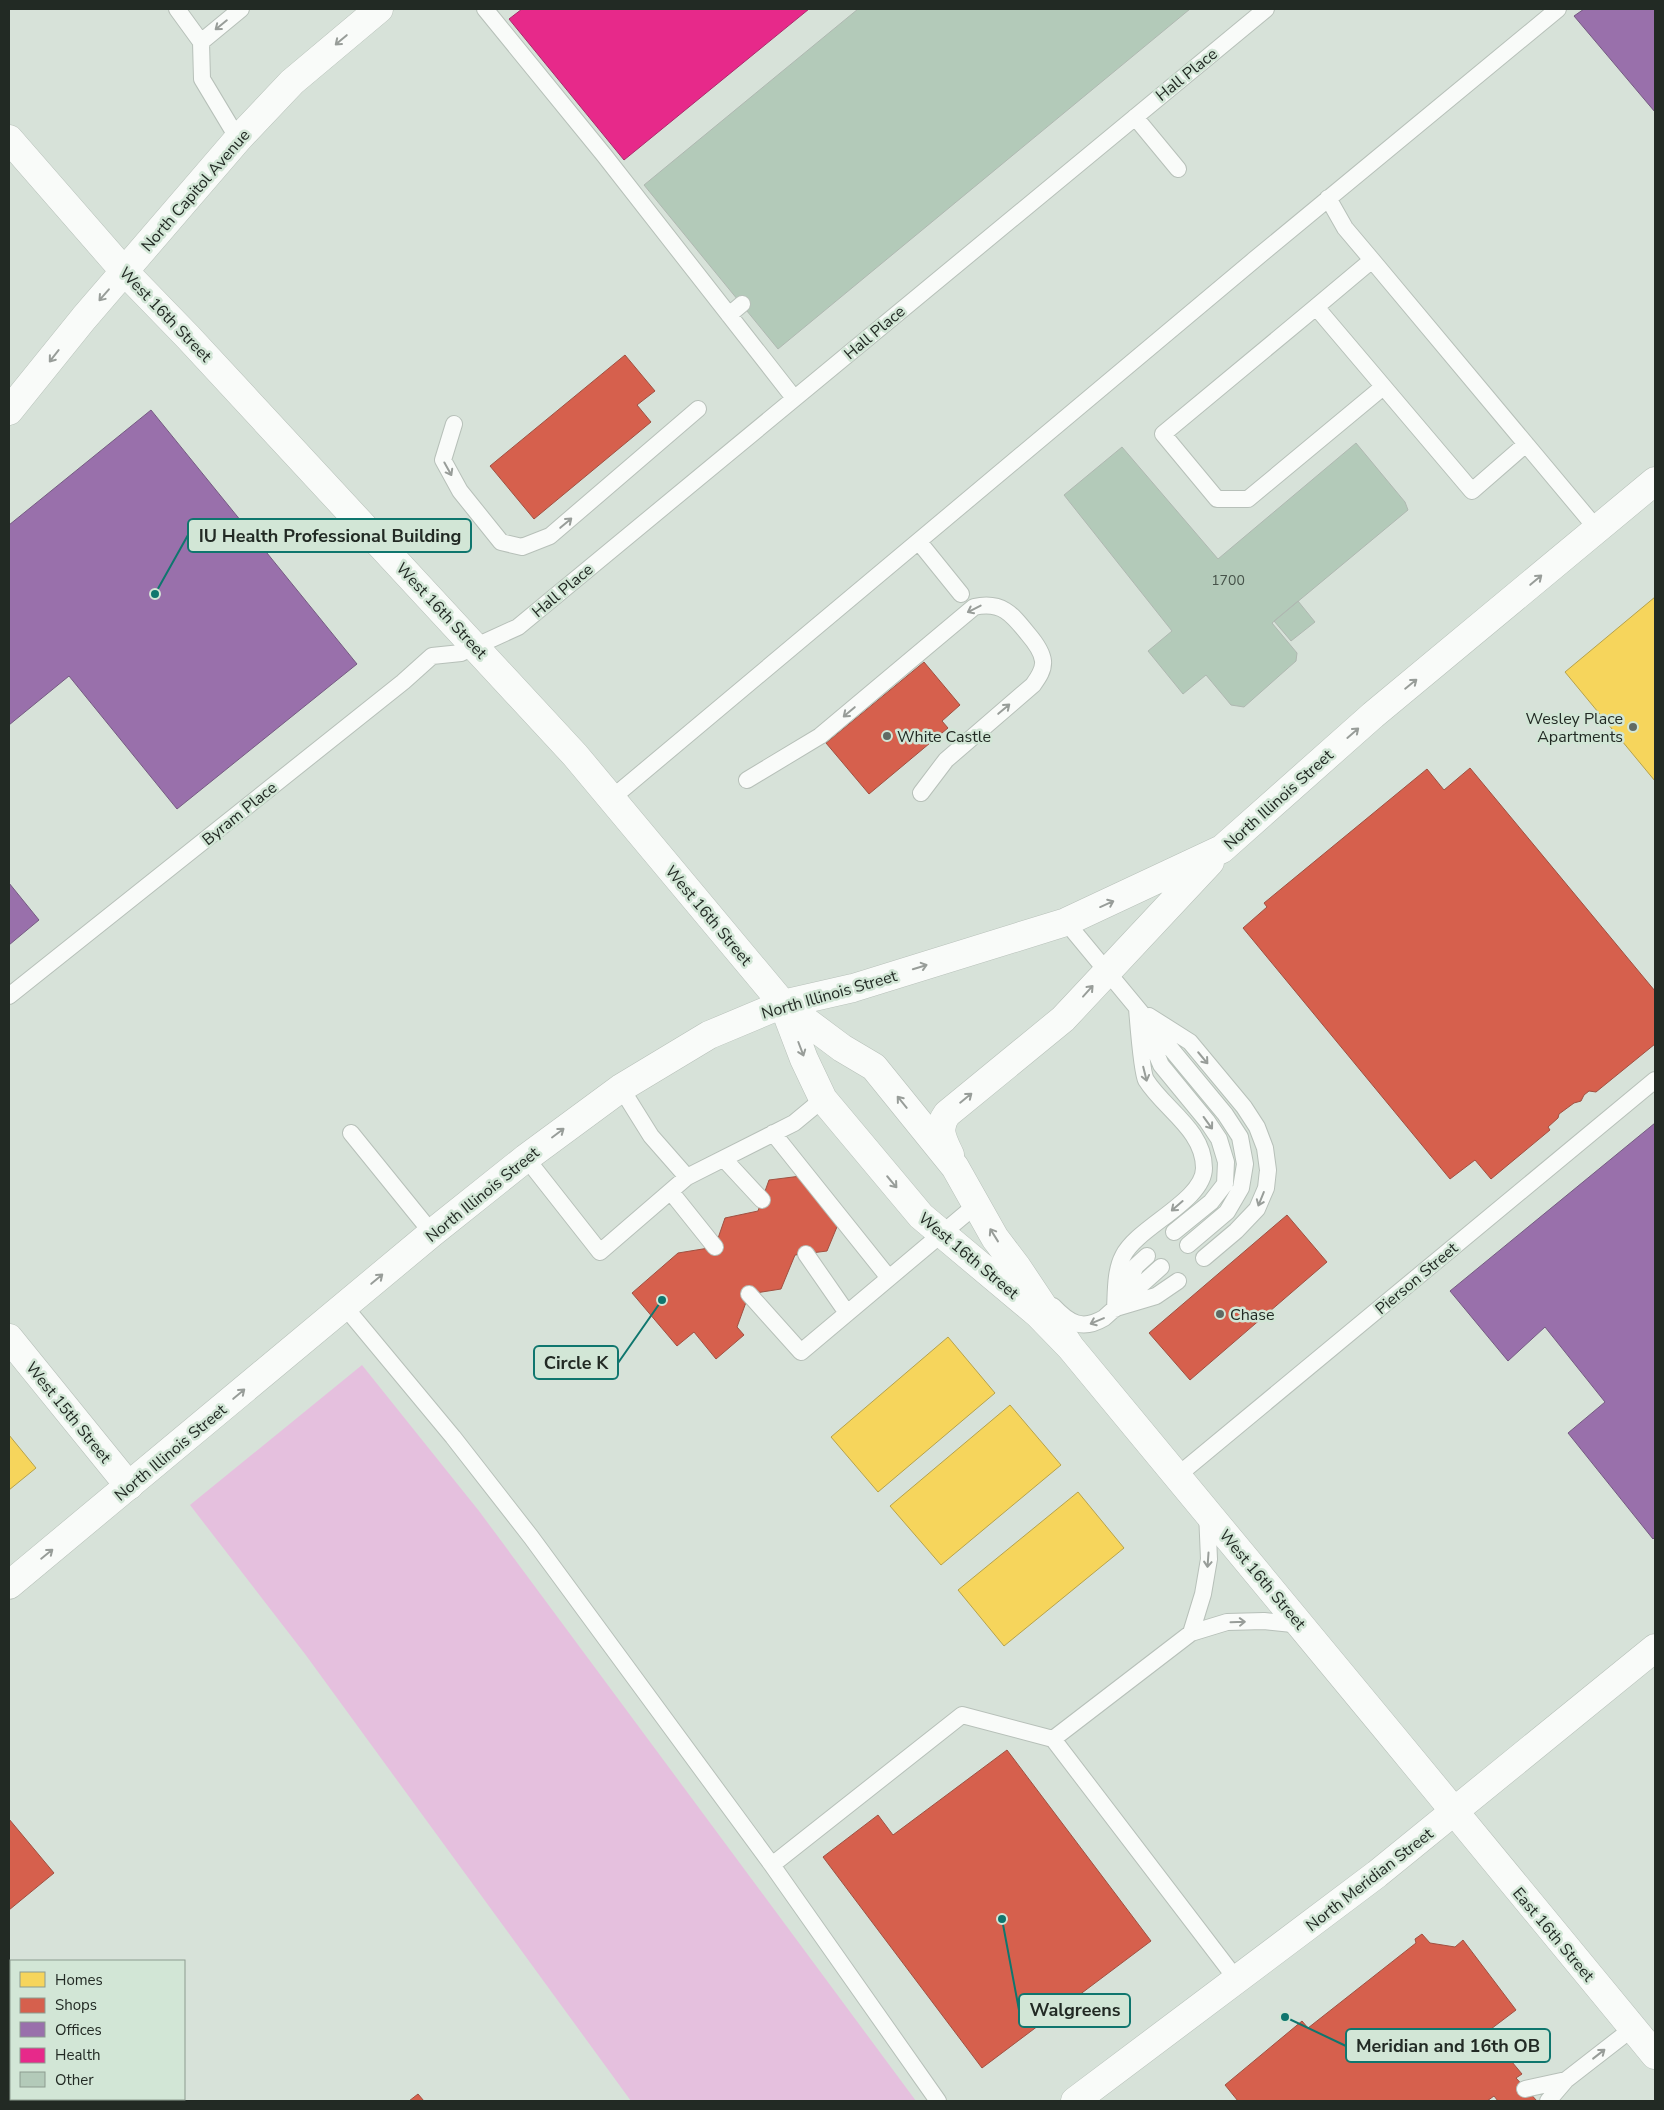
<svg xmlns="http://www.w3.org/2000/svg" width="1664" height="2110" font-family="'Nunito Sans',sans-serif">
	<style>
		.green { fill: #e5c0de }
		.homes { fill: #f6d55c; stroke: #b6a24b }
		.shops { fill: #d6604d; stroke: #a05041 }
		.offices { fill: #9970ab; stroke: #755b82 }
		.health { fill: #e7298a; stroke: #ac296b }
		.building { fill: #b3cab9; stroke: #afb8b1 }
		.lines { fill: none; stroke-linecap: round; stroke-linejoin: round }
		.service-casing { stroke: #b7c0b9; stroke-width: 18 }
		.minor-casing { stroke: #b7c0b9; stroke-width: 29 }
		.secondary-casing { stroke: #b7c0b9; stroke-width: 29 }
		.primary-casing { stroke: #b7c0b9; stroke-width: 29 }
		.service { stroke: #f9fbf9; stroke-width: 16 }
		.minor { stroke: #f9fbf9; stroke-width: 28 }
		.secondary { stroke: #f9fbf9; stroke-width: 28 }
		.primary { stroke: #f9fbf9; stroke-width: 28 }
		.oneway { stroke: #989d99 }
		.poi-dot { fill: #616a63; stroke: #d2e6d6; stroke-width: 2 }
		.labels { text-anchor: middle; stroke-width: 5; stroke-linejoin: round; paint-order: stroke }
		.number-label { font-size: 14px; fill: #465249 }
		.street-label { font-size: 16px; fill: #222a24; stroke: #d2e6d6 }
		.poi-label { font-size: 16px; fill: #222a24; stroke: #d2e6d6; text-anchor: start }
		.leader { fill: none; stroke: #0f766e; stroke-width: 2 }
		.callout-dot { fill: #0f766e; stroke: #d2e6d6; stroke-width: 2 }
		.callout { fill: #d2e6d6; stroke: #0f766e; stroke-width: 2 }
		.callout-label { font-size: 18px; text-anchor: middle; font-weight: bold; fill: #222a24 }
	</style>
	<rect width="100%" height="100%" fill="#d7e2d9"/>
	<path class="green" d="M362,1365L479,1511L916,2101H631L305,1654L190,1505Z"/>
	<path class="homes" d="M1655,597V781L1565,672Z
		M948,1337L995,1393L878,1492L831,1437Z
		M1010,1405L1061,1465L941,1565L890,1506Z
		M9,1435L36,1468L9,1490Z
		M1078,1492L1124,1548L1004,1646L958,1590Z"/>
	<path class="shops" d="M625,355L655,391L637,405L651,422L534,519L490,466Z
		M924,662L960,705L942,721L948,728L869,794L826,743Z
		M1470,768L1655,991V1044L1596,1092L1589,1091L1584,1095L1581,1101L1574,1103L1559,1114L1558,1118L1548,1127L1550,1130L1491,1179L1475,1160L1450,1179L1243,928L1267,907L1264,903L1427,769L1444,790Z
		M801,1176L839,1222L827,1251L795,1255L781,1289L749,1294L737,1327L744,1335L716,1359L694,1332L677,1346L632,1293L678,1253L715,1247L725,1218L758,1211L769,1180Z
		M1287,1215L1327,1262L1190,1380L1149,1333Z
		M1007,1750L1151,1941L982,2068L823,1857L878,1815L893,1835Z
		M9,1819L54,1873L9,1910Z
		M1422,1934L1430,1943L1455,1947L1463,1940L1516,2010L1487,2032L1522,2074L1516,2078L1537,2101H1498L1494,2096L1487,2101H1238L1225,2085L1302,2021L1308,2028L1416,1943L1415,1939Z
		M418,2094L424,2101H409Z"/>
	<path class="offices" d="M1584,9H1655V112L1574,16Z
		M151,410L357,664L177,809L69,676L9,725V525Z
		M9,883L39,920L9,945Z
		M1655,1123V1537L1653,1539L1568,1433L1605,1402L1545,1327L1508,1361L1450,1291Z"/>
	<path class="health" d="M522,9H809L624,160L509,19Z"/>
	<path class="building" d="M858,9H1190L778,349L644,185Z
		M1356,443L1405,502L1408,510L1272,623L1297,653L1296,661L1244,707L1231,705L1206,675L1183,694L1148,651L1172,631L1064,495L1122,447L1218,559Z
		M1298,601L1315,622L1291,641L1274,621Z"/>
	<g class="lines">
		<g class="service-casing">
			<path id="service" d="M177,9L201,42L202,79L238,139
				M485,9L604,155L794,398
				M201,42L241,9
				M1135,117L1178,169
				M1328,198L1345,228L1372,260L1316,307L1472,491L1526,444
				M1372,260L1597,529
				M1316,307L1163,434L1217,499H1248L1383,387
				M729,315L742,304
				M454,424L443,460L460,491L501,542L522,547L550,536L698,409
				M919,542L961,594
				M747,780L820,736L974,607C1002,601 1012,614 1028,634C1034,641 1042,651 1043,661C1044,670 1038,678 1033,685L946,760L921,793
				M612,798L1254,260L1558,9
				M1066,922L1225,1114L1240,1137L1245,1164L1241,1188L1227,1212L1188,1245
				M9,996L403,682L432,656L461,653L518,627L1266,9
				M1149,1016L1190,1042L1244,1107L1257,1127L1265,1148L1268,1170L1266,1188L1257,1209L1236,1231L1204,1258
				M1145,1027L1161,1065L1207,1121L1219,1139L1226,1162L1225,1184L1211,1202L1174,1232
				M621,1088L651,1136L687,1177
				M351,1133L432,1233
				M773,1133L889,1278
				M526,1158L600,1252L687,1177L794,1123L823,1099
				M724,1159L762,1200
				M671,1192L715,1247
				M806,1254L847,1313
				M749,1294L801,1352L976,1205
				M1119,1300L1136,1266L1147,1256
				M1053,1306C1069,1323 1082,1331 1104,1318L1161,1267
				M345,1307L453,1437L531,1537L772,1865L938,2101
				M1119,1307L1156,1296L1178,1281
				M1115,1309C1116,1292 1115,1271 1123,1256C1137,1227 1204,1201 1204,1168C1204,1130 1164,1109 1146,1080C1142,1073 1138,1021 1137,1008
				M1177,1476L1655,1080
				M1191,1633L1203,1594L1209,1559L1207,1512
				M772,1865L962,1715L1053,1739
				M1237,1980L1053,1739L1191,1633L1227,1622L1264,1621L1302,1625
				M1525,2089L1566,2080
				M1548,2101L1566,2080L1633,2028"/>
		</g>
		<g class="minor-casing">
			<path id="minor" d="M9,1338L129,1486"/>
		</g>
		<g class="secondary-casing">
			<path id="secondary" d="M9,139L124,271L188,337L575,755L783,1004L842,1048L874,1067L955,1167L995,1238L1017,1267L1071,1348
				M9,411L84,318L238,139L292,82L379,9
				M783,1004L804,1059L823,1099L921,1216L1038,1314L1071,1348C1266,1583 1461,1819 1655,2055
				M950,1155C943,1140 936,1129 947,1114L1063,1019L1210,862
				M9,1585L432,1233L526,1158L621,1088L709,1035L783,1004L853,988L1066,922L1222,849L1373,715L1655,481"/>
		</g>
		<g class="primary-casing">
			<path id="primary" d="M1075,2101L1377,1874L1655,1648"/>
		</g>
		<use href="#service" class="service"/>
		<use href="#minor" class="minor"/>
		<use href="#secondary" class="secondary"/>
		<use href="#primary" class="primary"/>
	</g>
	<defs><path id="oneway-shaft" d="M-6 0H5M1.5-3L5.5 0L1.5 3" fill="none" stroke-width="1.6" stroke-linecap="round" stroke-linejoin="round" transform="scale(1.25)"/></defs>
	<g class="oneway">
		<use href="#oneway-shaft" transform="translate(221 25) rotate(141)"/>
		<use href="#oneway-shaft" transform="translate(341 40) rotate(140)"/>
		<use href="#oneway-shaft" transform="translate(104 295) rotate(131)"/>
		<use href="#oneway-shaft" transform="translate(54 356) rotate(128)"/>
		<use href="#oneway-shaft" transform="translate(448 469) rotate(61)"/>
		<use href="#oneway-shaft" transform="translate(566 523) rotate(-40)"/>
		<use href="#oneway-shaft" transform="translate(1536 580) rotate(-40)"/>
		<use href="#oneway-shaft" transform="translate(974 609) rotate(153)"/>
		<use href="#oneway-shaft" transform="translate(1411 684) rotate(-39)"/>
		<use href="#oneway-shaft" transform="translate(1004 709) rotate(-40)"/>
		<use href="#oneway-shaft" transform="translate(849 712) rotate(140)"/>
		<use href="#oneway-shaft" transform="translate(1353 733) rotate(-41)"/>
		<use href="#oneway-shaft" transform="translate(1107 904) rotate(-24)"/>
		<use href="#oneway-shaft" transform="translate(920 967) rotate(-17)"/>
		<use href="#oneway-shaft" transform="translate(1088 991) rotate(-48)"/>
		<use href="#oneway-shaft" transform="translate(801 1049) rotate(69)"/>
		<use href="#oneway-shaft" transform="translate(1203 1058) rotate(50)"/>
		<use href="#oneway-shaft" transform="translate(1145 1074) rotate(76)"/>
		<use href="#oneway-shaft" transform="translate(966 1098) rotate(-39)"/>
		<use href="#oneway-shaft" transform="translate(902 1102) rotate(-129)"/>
		<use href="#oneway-shaft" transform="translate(1208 1123) rotate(54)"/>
		<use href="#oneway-shaft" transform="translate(558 1133) rotate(-37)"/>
		<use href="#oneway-shaft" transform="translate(892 1182) rotate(50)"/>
		<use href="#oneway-shaft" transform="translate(1261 1199) rotate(112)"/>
		<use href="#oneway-shaft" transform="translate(1177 1206) rotate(139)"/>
		<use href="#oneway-shaft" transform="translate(994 1235) rotate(-122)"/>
		<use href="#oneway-shaft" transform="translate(377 1279) rotate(-40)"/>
		<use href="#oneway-shaft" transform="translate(1097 1321) rotate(157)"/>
		<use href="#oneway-shaft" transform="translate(239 1394) rotate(-40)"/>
		<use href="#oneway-shaft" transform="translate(47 1554) rotate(-39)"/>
		<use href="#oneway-shaft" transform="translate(1208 1560) rotate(94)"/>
		<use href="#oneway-shaft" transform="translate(1238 1622) rotate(-2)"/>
		<use href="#oneway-shaft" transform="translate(1599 2054) rotate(-38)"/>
	</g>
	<g class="poi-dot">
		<circle cx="1633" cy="727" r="5"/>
		<circle cx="887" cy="736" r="5"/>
		<circle cx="1220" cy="1314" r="5"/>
	</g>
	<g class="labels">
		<g class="number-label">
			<text x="1228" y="585">1700</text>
		</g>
		<g class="street-label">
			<text transform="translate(1186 74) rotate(-39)" y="6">Hall Place</text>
			<text transform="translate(195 190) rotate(-49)" y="6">North Capitol Avenue</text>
			<text transform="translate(166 314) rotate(46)" y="6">West 16th Street</text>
			<text transform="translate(874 332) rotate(-40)" y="6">Hall Place</text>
			<text transform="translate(562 590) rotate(-40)" y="6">Hall Place</text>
			<text transform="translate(442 610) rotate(47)" y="6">West 16th Street</text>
			<text transform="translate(1278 799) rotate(-42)" y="6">North Illinois Street</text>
			<text transform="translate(239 813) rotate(-39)" y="6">Byram Place</text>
			<text transform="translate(709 915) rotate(50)" y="6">West 16th Street</text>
			<text transform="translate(829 994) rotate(-16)" y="6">North Illinois Street</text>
			<text transform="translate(482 1194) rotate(-39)" y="6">North Illinois Street</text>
			<text transform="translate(969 1255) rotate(40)" y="6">West 16th Street</text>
			<text transform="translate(1416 1278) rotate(-40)" y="6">Pierson Street</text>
			<text transform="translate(69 1412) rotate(51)" y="6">West 15th Street</text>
			<text transform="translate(170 1452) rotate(-40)" y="6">North Illinois Street</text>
			<text transform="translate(1263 1579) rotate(50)" y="6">West 16th Street</text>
			<text transform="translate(1369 1879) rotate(-38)" y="6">North Meridian Street</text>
			<text transform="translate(1554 1934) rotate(50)" y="6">East 16th Street</text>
		</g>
		<g class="poi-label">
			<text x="1623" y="724" text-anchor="end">Wesley Place<tspan x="1623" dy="18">Apartments</tspan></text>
			<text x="897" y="742">White Castle</text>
			<text x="1230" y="1320">Chase</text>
		</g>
	</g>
	<path class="leader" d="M155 594L188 535M662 1300L618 1363M1002 1919L1019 2010M1285 2017L1346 2046"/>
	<g class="callout-dot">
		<circle cx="155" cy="594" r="5"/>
		<circle cx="662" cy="1300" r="5"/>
		<circle cx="1002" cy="1919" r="5"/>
		<circle cx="1285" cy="2017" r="5"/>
	</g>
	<g class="callout">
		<rect x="188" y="519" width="283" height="33" rx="5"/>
		<rect x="534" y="1346" width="84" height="33" rx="5"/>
		<rect x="1019" y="1994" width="111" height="33" rx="5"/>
		<rect x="1346" y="2029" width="204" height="33" rx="5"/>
	</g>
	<g class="callout-label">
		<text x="330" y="542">IU Health Professional Building</text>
		<text x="576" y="1369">Circle K</text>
		<text x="1075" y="2016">Walgreens</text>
		<text x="1448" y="2052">Meridian and 16th OB</text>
	</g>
	<rect width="1664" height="2110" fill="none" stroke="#222a24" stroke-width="20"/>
	<rect x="10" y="1960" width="175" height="140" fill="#d2e6d6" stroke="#8c9b8f"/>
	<rect x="20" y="1972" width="25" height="15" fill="#f6d55c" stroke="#8c9b8f"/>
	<text x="55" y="1985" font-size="15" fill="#222a24">Homes</text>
	<rect x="20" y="1998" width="25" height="15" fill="#d6604d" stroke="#8c9b8f"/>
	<text x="55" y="2010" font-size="15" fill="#222a24">Shops</text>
	<rect x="20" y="2022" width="25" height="15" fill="#9970ab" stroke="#8c9b8f"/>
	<text x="55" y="2035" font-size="15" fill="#222a24">Offices</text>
	<rect x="20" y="2048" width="25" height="15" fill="#e7298a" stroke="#8c9b8f"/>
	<text x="55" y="2060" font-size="15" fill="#222a24">Health</text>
	<rect x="20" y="2072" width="25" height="15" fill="#b3cab9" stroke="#8c9b8f"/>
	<text x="55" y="2085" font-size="15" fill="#222a24">Other</text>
</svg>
